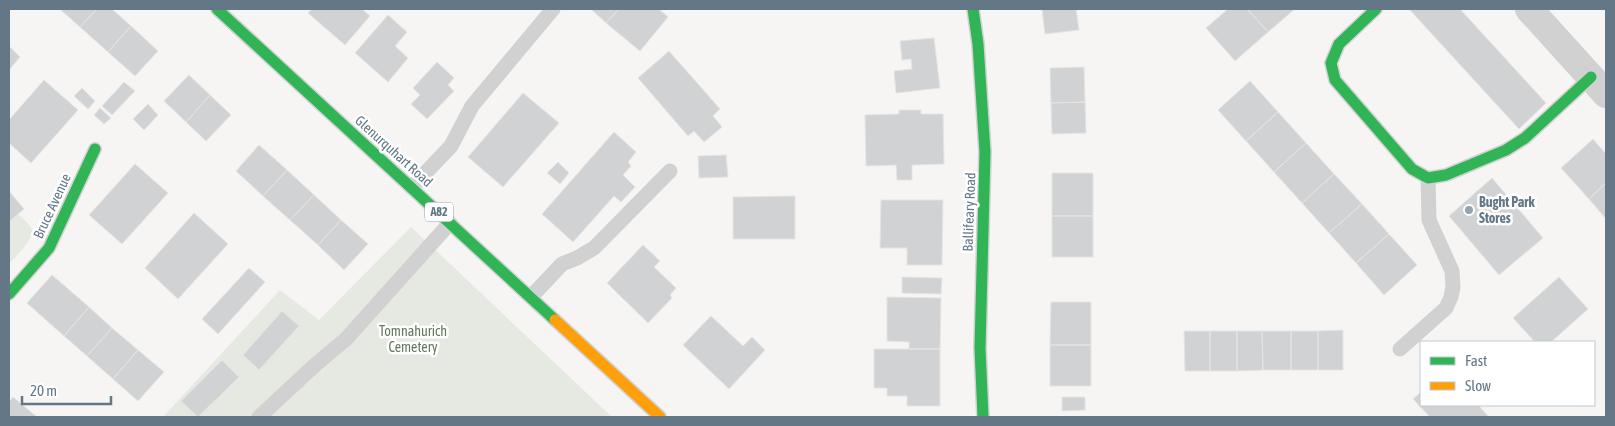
<svg xmlns="http://www.w3.org/2000/svg" width="1615" height="426" font-family="'Asap Condensed',sans-serif">
	<style>
		.green { fill: #e5e9e1 }
		.building { fill: #d1d2d3; stroke: #e5e4e3 }
		.lines { fill: none; stroke-linecap: round; stroke-linejoin: round }
		.fast-casing { stroke: #d0d2d3; stroke-width: 14 }
		.slow-casing { stroke: #d0d2d3; stroke-width: 14 }
		.lane { stroke: #d1d1d2; stroke-width: 15 }
		.street { stroke: #d1d1d2; stroke-width: 28 }
		.fast { stroke: #30b455; stroke-width: 11 }
		.slow { stroke: #ff9f0a; stroke-width: 11 }
		.poi-dot { fill: #96a3ac; stroke: #fff; stroke-width: 2 }
		.labels { text-anchor: middle; stroke-width: 5; stroke-linejoin: round; paint-order: stroke }
		.shield { fill: #fff; stroke: #92a0aa; stroke-width: 1 }
		.shield-label { font-size: 12px; font-weight: bold; fill: #637786 }
		.street-label { font-size: 14px; fill: #637786; stroke: #fff }
		.poi-label { font-size: 14px; font-weight: bold; fill: #637786; stroke: #fff; text-anchor: start }
		.park-label { font-size: 14px; fill: #64785e; stroke: #fff }
	</style>
	<rect width="100%" height="100%" fill="#f6f5f3"/>
	<path class="green" d="M18,214C22,218 30,224 32,230C34,239 15,257 9,264V222Z
		M411,227L612,417H163L280,290L319,320Z"/>
	<path class="building" d="M60,9H97L80,27Z
		M97,9H112L131,26L108,52L80,27Z
		M312,9H362L370,16L345,45L308,13Z
		M591,9H619L606,23Z
		M619,9H659L668,17L640,51L606,23Z
		M1042,9H1076L1079,30L1045,34Z
		M1228,9H1247L1268,32L1235,61L1206,28Z
		M1247,9H1295L1268,32Z
		M1409,9H1460L1546,103L1519,129Z
		M388,15L407,32L395,46L408,58L388,82L355,53Z
		M131,26L158,51L135,76L108,52Z
		M934,38L940,88L896,93L894,71L912,69L911,59L902,60L900,41Z
		M9,46L20,57L9,70Z
		M669,51L720,109L713,116L722,127L704,142L694,131L688,136L638,78Z
		M437,62L454,78L448,85L454,91L427,119L411,104L420,95L413,88Z
		M1084,67L1085,102L1051,103L1050,68Z
		M189,75L210,95L186,122L164,101Z
		M44,80L78,110L31,163L9,143V120Z
		M1250,81L1278,112L1246,141L1218,110Z
		M124,82L135,91L112,115L102,106Z
		M82,88L95,101L88,109L74,96Z
		M523,93L559,123L503,187L468,157Z
		M210,95L231,115L206,141L186,122Z
		M1085,102L1086,133L1052,134L1051,103Z
		M148,104L158,115L144,130L133,119Z
		M100,108L111,118L104,124L94,115Z
		M899,110H921V114H943L944,164L912,165V180H897L896,165L866,166L865,115L899,114Z
		M1278,112L1306,143L1274,172L1246,141Z
		M614,132L636,152L628,162L631,166L623,175L635,187L621,202L614,196L573,242L542,214Z
		M1593,139L1606,154V183L1589,199L1561,168Z
		M1306,143L1334,174L1302,203L1274,172Z
		M259,145L287,170L263,196L236,171Z
		M726,155L728,177L699,178L698,156Z
		M558,162L569,173L560,184L547,173Z
		M135,164L168,193L122,244L89,215Z
		M287,170L314,195L290,220L263,196Z
		M1052,173H1093V216H1052Z
		M1334,174L1362,204L1329,233L1302,203Z
		M1492,178L1543,238L1499,275L1449,216Z
		M1606,183V219L1589,199Z
		M9,191L24,209L9,222Z
		M314,195L341,220L318,245L290,220Z
		M795,196V239H733V197Z
		M881,200H943L942,265H907V248H880Z
		M1362,204L1389,234L1356,263L1329,233Z
		M194,213L228,244L178,299L145,268Z
		M1052,216H1093V257H1052Z
		M341,220L368,244L344,270L318,245Z
		M1389,234L1417,265L1384,295L1356,263Z
		M643,245L660,261L654,267L676,288L670,295L672,298L648,323L607,283Z
		M249,268L265,282L218,334L202,319Z
		M52,275L89,307L64,336L27,303Z
		M902,277L942,278L941,294L902,293Z
		M1559,277L1588,309L1551,342H1535L1513,318Z
		M887,297L941,298L940,349H909V342L887,341Z
		M1051,302H1091V345H1050Z
		M89,307L112,328L87,356L64,336Z
		M282,311L299,326L259,370L243,355Z
		M711,316L743,346L752,337L765,350L729,389L683,345Z
		M112,328L138,350L113,379L87,356Z
		M1343,330V370H1318V331Z
		M1184,331H1210V371H1185Z
		M1210,331H1237V371H1210Z
		M1237,331H1262L1263,370L1237,371Z
		M1262,331H1291V370H1263Z
		M1291,331H1318V370H1291Z
		M1050,345H1091V386H1050Z
		M874,349H940V406H907V396H887V388H874Z
		M138,350L164,372L138,401L113,379Z
		M222,360L239,377L198,417L181,401Z
		M1421,392V405H1478L1489,417H1430L1413,399Z
		M13,397L37,417H9V402Z
		M1062,397H1085V410L1062,411Z"/>
	<g class="lines">
		<g class="fast-casing">
			<path id="fast" d="M217,9L555,320
				M973,9L978,44L985,152L980,348L983,417
				M1376,9L1339,44L1331,63L1335,80L1412,169L1428,178L1446,175L1506,150L1525,138L1591,77
				M9,294L49,248L95,149"/>
		</g>
		<g class="slow-casing">
			<path id="slow" d="M555,320L660,417"/>
		</g>
		<path class="lane" d="M412,187L451,146L472,106L553,9
			M531,297L562,264L577,258L594,248L670,171
			M1400,349L1446,308L1451,297L1453,287L1452,271L1429,220L1428,178
			M259,417L315,365L346,339L450,223"/>
		<path class="street" d="M1529,9L1606,94"/>
		<use href="#fast" class="fast"/>
		<use href="#slow" class="slow"/>
	</g>
	<circle class="poi-dot" cx="1469" cy="210" r="5"/>
	<g class="labels">
		<rect class="shield" x="425" y="202.5" width="28" height="19" rx="4"/>
		<g class="shield-label">
			<text x="439" y="216">A82</text>
		</g>
		<g class="street-label">
			<text transform="translate(394 151) rotate(42)" y="5">Glenurquhart Road</text>
			<text transform="translate(52 206) rotate(-65)" y="5">Bruce Avenue</text>
			<text transform="translate(969 212) rotate(-88)" y="5">Ballifeary Road</text>
		</g>
		<g class="poi-label">
			<text x="1479" y="207">Bught Park<tspan x="1479" dy="16">Stores</tspan></text>
		</g>
		<g class="park-label">
			<text x="413" y="336">Tomnahurich<tspan x="413" dy="16">Cemetery</tspan></text>
		</g>
	</g>
	<rect width="1615" height="426" fill="none" stroke="#637786" stroke-width="20"/>
	<rect x="1420" y="341" width="175" height="65" fill="#ffffff" stroke="#c1c9cf"/>
	<rect x="1430" y="357" width="25" height="8" fill="#30b455" stroke="#c1c9cf"/>
	<text x="1465" y="366" font-size="15" fill="#637786">Fast</text>
	<rect x="1430" y="382" width="25" height="8" fill="#ff9f0a" stroke="#c1c9cf"/>
	<text x="1465" y="391" font-size="15" fill="#637786">Slow</text>
	<path d="M22 396v8h89v-8" fill="none" stroke="#637786" stroke-width="2.5"/>
	<text x="30" y="396" font-size="15" fill="#637786" stroke="#ffffff" stroke-width="4" paint-order="stroke">20 m</text>
</svg>
